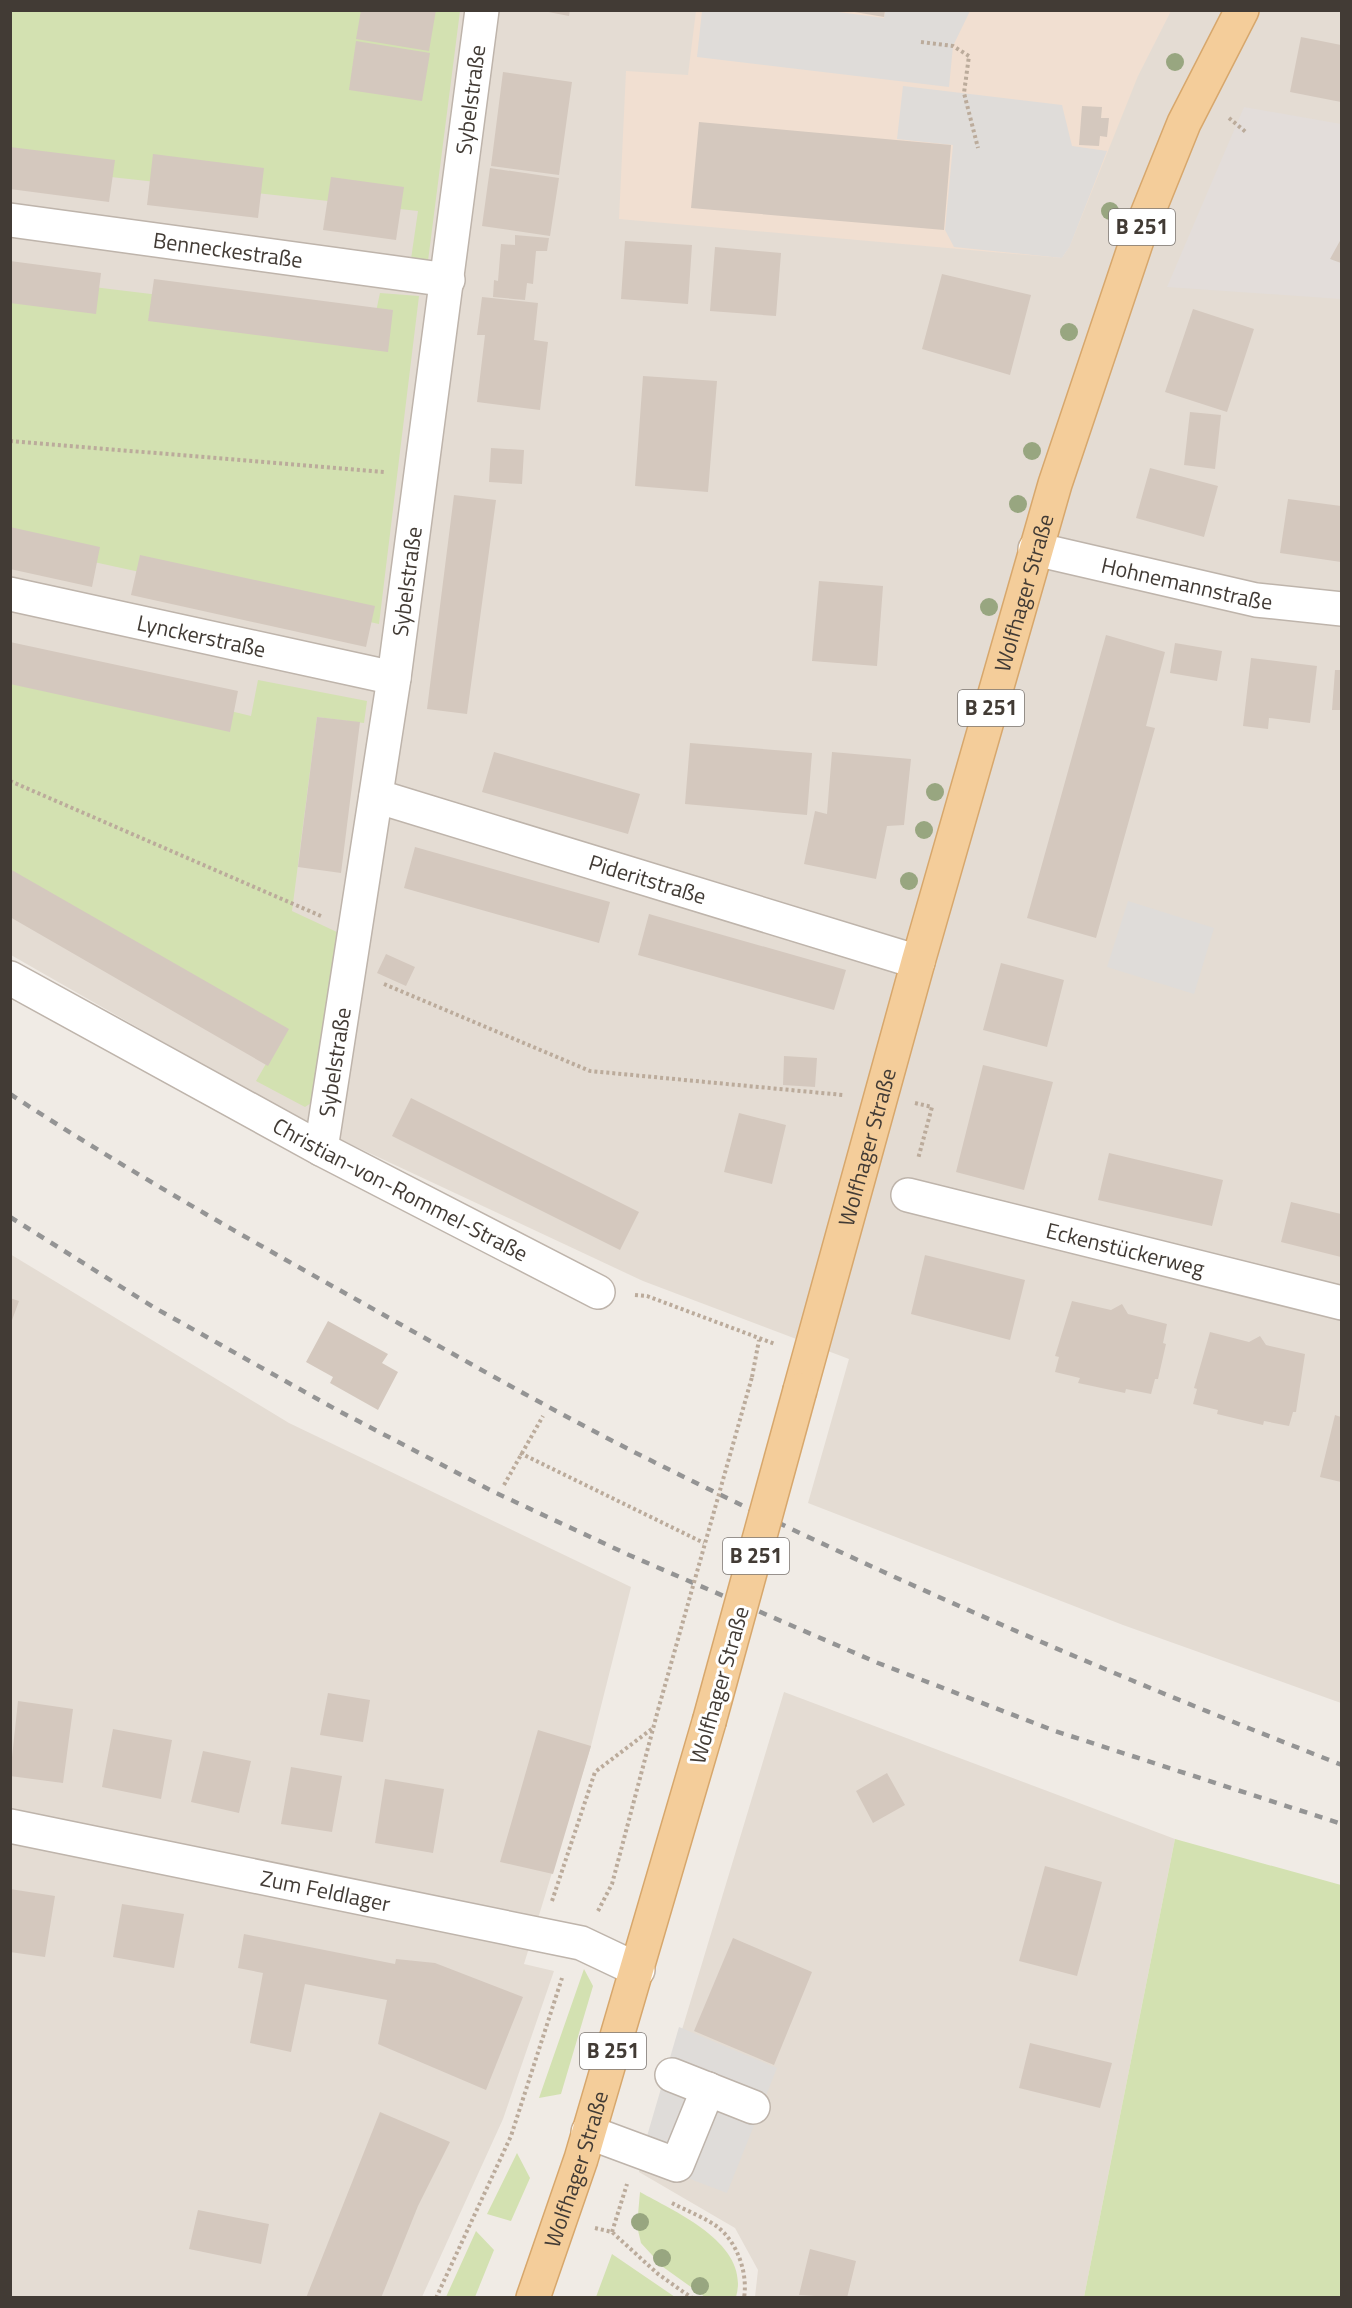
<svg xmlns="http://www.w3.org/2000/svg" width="1352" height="2308" font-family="'Titillium Web',sans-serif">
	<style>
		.residential { fill: #e4dcd3 }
		.commercial { fill: #f1dfd1 }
		.industrial { fill: #e3ddda }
		.green { fill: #d3e1b1 }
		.parking { fill: #dfdcd9 }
		.building { fill: #d4c8be }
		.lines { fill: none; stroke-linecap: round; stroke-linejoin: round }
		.minor-casing { stroke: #beb4ab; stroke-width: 36 }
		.major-casing { stroke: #d7a76c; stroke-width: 36 }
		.path { stroke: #bbab9b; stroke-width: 4; stroke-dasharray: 3 3; stroke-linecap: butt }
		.minor { stroke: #fff; stroke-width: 33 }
		.major { stroke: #f4cd9a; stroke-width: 33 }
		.rail { stroke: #949494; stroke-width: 4.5; stroke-dasharray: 8 8; stroke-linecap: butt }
		.major-bridge-casing { stroke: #d7a76c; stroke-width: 36; stroke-linecap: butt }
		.path-bridge { stroke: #bbab9b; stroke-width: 4; stroke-dasharray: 3 3; stroke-linecap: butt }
		.major-bridge { stroke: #f4cd9a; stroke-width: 33 }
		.tree { fill: #98a680 }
		.labels { text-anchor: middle; stroke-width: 6; stroke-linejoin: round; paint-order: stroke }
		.shield { fill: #fff; stroke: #7b7672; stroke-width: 1.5 }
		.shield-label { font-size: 21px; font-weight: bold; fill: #423b35 }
		.street-label { font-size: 22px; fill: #423b35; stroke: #fff }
	</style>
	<rect width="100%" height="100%" fill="#f0ebe5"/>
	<path class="residential" d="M11,11H1341V1703L1123,1625L808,1503L849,1359L643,1281L303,1122L11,955Z
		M10,1254L289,1423L631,1587L591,1746L524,1964L554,1971L503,2119L422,2297H11Z
		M784,1692L1175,1839L1084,2297H755L758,2270L735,2228L639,2172Z"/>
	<path class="commercial" d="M696,11H1171L1138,76L1070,246L1062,258L619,219L626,71L688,75Z"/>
	<path class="industrial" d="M1244,107L1341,124V299L1167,287Z"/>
	<path class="green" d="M11,11H460L428,261L411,259L418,211L11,166Z
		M11,277L374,321L380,293L419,296L379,624L11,544Z
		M11,658L251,716L258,680L367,701L364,723L317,717L292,911L339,933L314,1101L305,1107L256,1081L281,1038L11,889Z
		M1175,1839L1341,1885V2297H1084Z
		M584,1969L593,1986L561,2094L539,2098Z
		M517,2153L530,2178L511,2221L487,2214Z
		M640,2192C677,2213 751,2244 736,2297H705L663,2267L641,2243L637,2226Z
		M476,2231L494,2250L475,2297H446Z
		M612,2254L675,2297H596Z"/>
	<path class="parking" d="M823,10L884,18L885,11H970L953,46L949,87L697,57L702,11Z
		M903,86L1062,105L1072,146L1107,151L1070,246L1062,258L954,247L945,230L953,145L897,139Z
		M1128,901L1214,928L1194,994L1107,967Z
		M679,2027L777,2068L727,2193L640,2160Z"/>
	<path class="building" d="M361,10H436L429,51L356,39Z
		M538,10H570L569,16Z
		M843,10H885L884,17Z
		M1301,37L1341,45V102L1290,92Z
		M356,41L430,53L422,101L349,90Z
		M503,72L572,82L559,175L491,166Z
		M1082,106L1102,107L1101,118H1109L1107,137L1100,136L1099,146L1079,145Z
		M699,122L951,145L944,230L691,208Z
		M10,147L115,160L109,202L10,189Z
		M153,154L264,168L258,218L147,205Z
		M490,168L559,178L550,236L482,226Z
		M331,177L404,187L396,240L323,230Z
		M515,235L549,238L547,251H536L533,284L527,283L525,300L493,297L494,280L498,281L501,244L515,245Z
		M1341,239V263L1330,259Z
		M625,241L692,245L688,304L621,299Z
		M715,247L781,253L776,316L710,311Z
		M10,261L101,273L96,314L10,303Z
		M942,274L1031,295L1010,375L922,349Z
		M154,279L393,310L388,352L148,321Z
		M482,297L538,303L534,340L548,342L540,410L477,402L485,335H477Z
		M1193,309L1254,329L1227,412L1165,392Z
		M643,376L717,381L708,492L635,486Z
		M1190,412L1221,415L1215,469L1184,465Z
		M491,448L524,450L522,484L489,482Z
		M1150,468L1218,486L1204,537L1136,518Z
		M454,495L496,500L467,714L427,709Z
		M1288,499L1341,506V562L1280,553Z
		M10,527L100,547L92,587L10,569Z
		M140,555L375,606L366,647L131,595Z
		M819,581L883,586L877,666L812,661Z
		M1106,635L1165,652L1146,726L1155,728L1096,938L1027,918Z
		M10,642L238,691L230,732L10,684Z
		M1175,643L1222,651L1217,681L1170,673Z
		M1251,658L1317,666L1310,723L1269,718L1268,729L1243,726Z
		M1335,670H1341V710H1332Z
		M317,717L360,722L341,873L298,867Z
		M690,743L812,753L807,815L685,804Z
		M494,752L640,794L628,834L482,792Z
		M832,752L911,759L904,825L887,826L876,879L804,864L815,811L827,814Z
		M415,847L610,902L599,943L404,888Z
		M10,869L289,1029L268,1066L10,917Z
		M649,914L846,970L834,1010L638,955Z
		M386,954L415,967L406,986L377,973Z
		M1001,963L1064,980L1047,1047L983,1030Z
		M784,1056L817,1058L815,1087L783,1085Z
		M983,1065L1053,1082L1024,1190L956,1172Z
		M411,1098L639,1212L620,1250L392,1136Z
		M739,1113L786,1125L772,1184L724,1172Z
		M1109,1153L1223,1180L1212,1226L1098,1200Z
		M1291,1202L1341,1214V1257L1281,1242Z
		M925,1255L1025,1280L1010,1340L911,1314Z
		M10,1298L19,1301L11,1323H10Z
		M1072,1301L1111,1310L1122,1304L1128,1314L1167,1324L1163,1343L1166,1344L1158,1379H1155L1151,1394L1126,1389L1125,1393L1078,1383L1080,1378L1055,1372L1059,1357L1055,1356Z
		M328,1321L388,1354L382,1363L398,1372L378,1410L330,1383L333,1377L306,1362Z
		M1210,1332L1249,1342L1260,1336L1266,1345L1305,1354L1296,1412H1293L1289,1426L1264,1421L1263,1425L1217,1414L1218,1410L1193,1404L1197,1389L1194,1388Z
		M1335,1415L1341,1417V1482L1320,1477Z
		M328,1693L370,1700L363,1742L320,1735Z
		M18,1701L73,1709L63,1783L10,1776Z
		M113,1729L172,1740L161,1799L102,1787Z
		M538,1730L591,1746L553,1874L500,1862Z
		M203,1751L251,1761L239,1813L191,1802Z
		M291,1767L342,1776L332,1832L281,1824Z
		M887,1773L905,1805L873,1823L856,1791Z
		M385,1779L444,1789L433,1853L375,1843Z
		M1045,1866L1102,1882L1077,1976L1019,1961Z
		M10,1889L55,1896L45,1957L10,1952Z
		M122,1904L184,1914L174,1968L113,1957Z
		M244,1934L395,1964L396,1959L435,1963L523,1997L486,2090L378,2044L387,2000L305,1984L291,2052L250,2043L263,1973L238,1968Z
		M733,1938L812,1972L774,2065L694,2031Z
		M1030,2043L1112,2063L1100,2108L1019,2088Z
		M380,2112L450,2142L418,2206L381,2298H306Z
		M198,2210L269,2224L261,2264L189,2249Z
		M810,2249L856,2261L847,2298L799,2295Z"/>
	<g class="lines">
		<g class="minor-casing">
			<g id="minor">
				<path id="s1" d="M10,220L448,280"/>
				<path id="s2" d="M1035,549L1256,600L1342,609"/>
				<path id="s3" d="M10,594L394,678"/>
				<path id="s4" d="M376,796L918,962"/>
				<path id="s5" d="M10,978L321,1149L598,1292"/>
				<path id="s6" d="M321,1149L394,678L482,10"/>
				<path id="s7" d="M908,1195L1342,1303"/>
				<path id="s8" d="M10,1826L581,1943L638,1970"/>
				<path d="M672,2075L753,2107"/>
				<path d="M588,2132L677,2165L708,2089"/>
			</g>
		</g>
		<g class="major-casing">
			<g id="major">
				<path id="s9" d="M800,1390L918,962L1055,484L1138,237L1184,123L1242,10"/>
				<path id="s10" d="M533,2298L581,2159L709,1722"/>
			</g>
		</g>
		<path class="path" d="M921,42L953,46L969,56L964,93L978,148
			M1229,118L1247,133
			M10,441L385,472
			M10,781L321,916
			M384,984L590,1071L843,1095
			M915,1103L932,1107L918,1159
			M635,1295L647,1296L775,1344
			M752,1377L759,1340
			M520,1453L704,1543
			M504,1485L543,1416
			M552,1901L595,1772L653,1728
			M598,1911L612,1884L658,1710
			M672,2203C687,2211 706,2218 719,2228C738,2244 748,2274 744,2298
			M595,2228L612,2232L658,2274L692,2298
			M612,2232L627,2184
			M436,2298L511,2136L562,1978"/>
		<use href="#minor" class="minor"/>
		<use href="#major" class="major"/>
		<path class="rail" d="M10,1094C123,1168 241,1235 359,1301C459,1357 559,1415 662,1466C884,1577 1111,1675 1342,1765
			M10,1217L155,1308L337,1410L494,1492L629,1555L878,1663L1055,1731L1342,1824"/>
		<g class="major-bridge-casing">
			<path id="major-bridge" d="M709,1722L800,1390"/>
		</g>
		<path class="path-bridge" d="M658,1710L752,1377"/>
		<use href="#major-bridge" class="major-bridge"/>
	</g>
	<g class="tree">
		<circle cx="1175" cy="62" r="9"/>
		<circle cx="1110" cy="211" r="9"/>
		<circle cx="1069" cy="332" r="9"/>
		<circle cx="1032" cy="451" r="9"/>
		<circle cx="1018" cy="504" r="9"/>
		<circle cx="989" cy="607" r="9"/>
		<circle cx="935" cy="792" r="9"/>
		<circle cx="924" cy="830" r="9"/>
		<circle cx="909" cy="881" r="9"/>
		<circle cx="640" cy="2222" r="9"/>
		<circle cx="662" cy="2258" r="9"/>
		<circle cx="700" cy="2286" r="9"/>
	</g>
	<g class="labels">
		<g class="shield">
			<rect x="1109" y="209" width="66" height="36" rx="4.5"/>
			<rect x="958" y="690" width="66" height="36" rx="4.5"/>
			<rect x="723" y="1538" width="66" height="36" rx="4.5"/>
			<rect x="580" y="2033" width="66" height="36" rx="4.5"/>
		</g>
		<g class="shield-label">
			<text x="1142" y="234">B 251</text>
			<text x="991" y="715">B 251</text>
			<text x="756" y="1563">B 251</text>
			<text x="613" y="2058">B 251</text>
		</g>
		<g class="street-label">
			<text dy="8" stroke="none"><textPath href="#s6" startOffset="1060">Sybelstraße</textPath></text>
			<text dy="8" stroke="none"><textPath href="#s1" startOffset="220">Benneckestraße</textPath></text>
			<text dy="8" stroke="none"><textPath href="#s6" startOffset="574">Sybelstraße</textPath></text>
			<text dy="8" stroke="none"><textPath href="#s2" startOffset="156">Hohnemannstraße</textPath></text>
			<text dy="8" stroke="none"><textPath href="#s9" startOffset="828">Wolfhager Straße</textPath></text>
			<text dy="8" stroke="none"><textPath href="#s3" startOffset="196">Lynckerstraße</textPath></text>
			<text dy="8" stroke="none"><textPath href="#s4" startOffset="284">Pideritstraße</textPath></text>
			<text dy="8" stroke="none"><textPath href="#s6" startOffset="88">Sybelstraße</textPath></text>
			<text dy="8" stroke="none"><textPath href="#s9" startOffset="252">Wolfhager Straße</textPath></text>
			<text dy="8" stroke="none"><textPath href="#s5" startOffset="444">Christian-von-Rommel-Straße</textPath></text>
			<text dy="8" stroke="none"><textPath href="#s7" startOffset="224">Eckenstückerweg</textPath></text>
			<text transform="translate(719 1685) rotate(-74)" y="8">Wolfhager Straße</text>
			<text dy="8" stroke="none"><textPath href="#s8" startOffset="322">Zum Feldlager</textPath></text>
			<text dy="8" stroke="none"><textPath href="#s10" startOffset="136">Wolfhager Straße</textPath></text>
		</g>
	</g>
	<rect width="1352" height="2308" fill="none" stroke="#423b35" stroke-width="24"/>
</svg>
